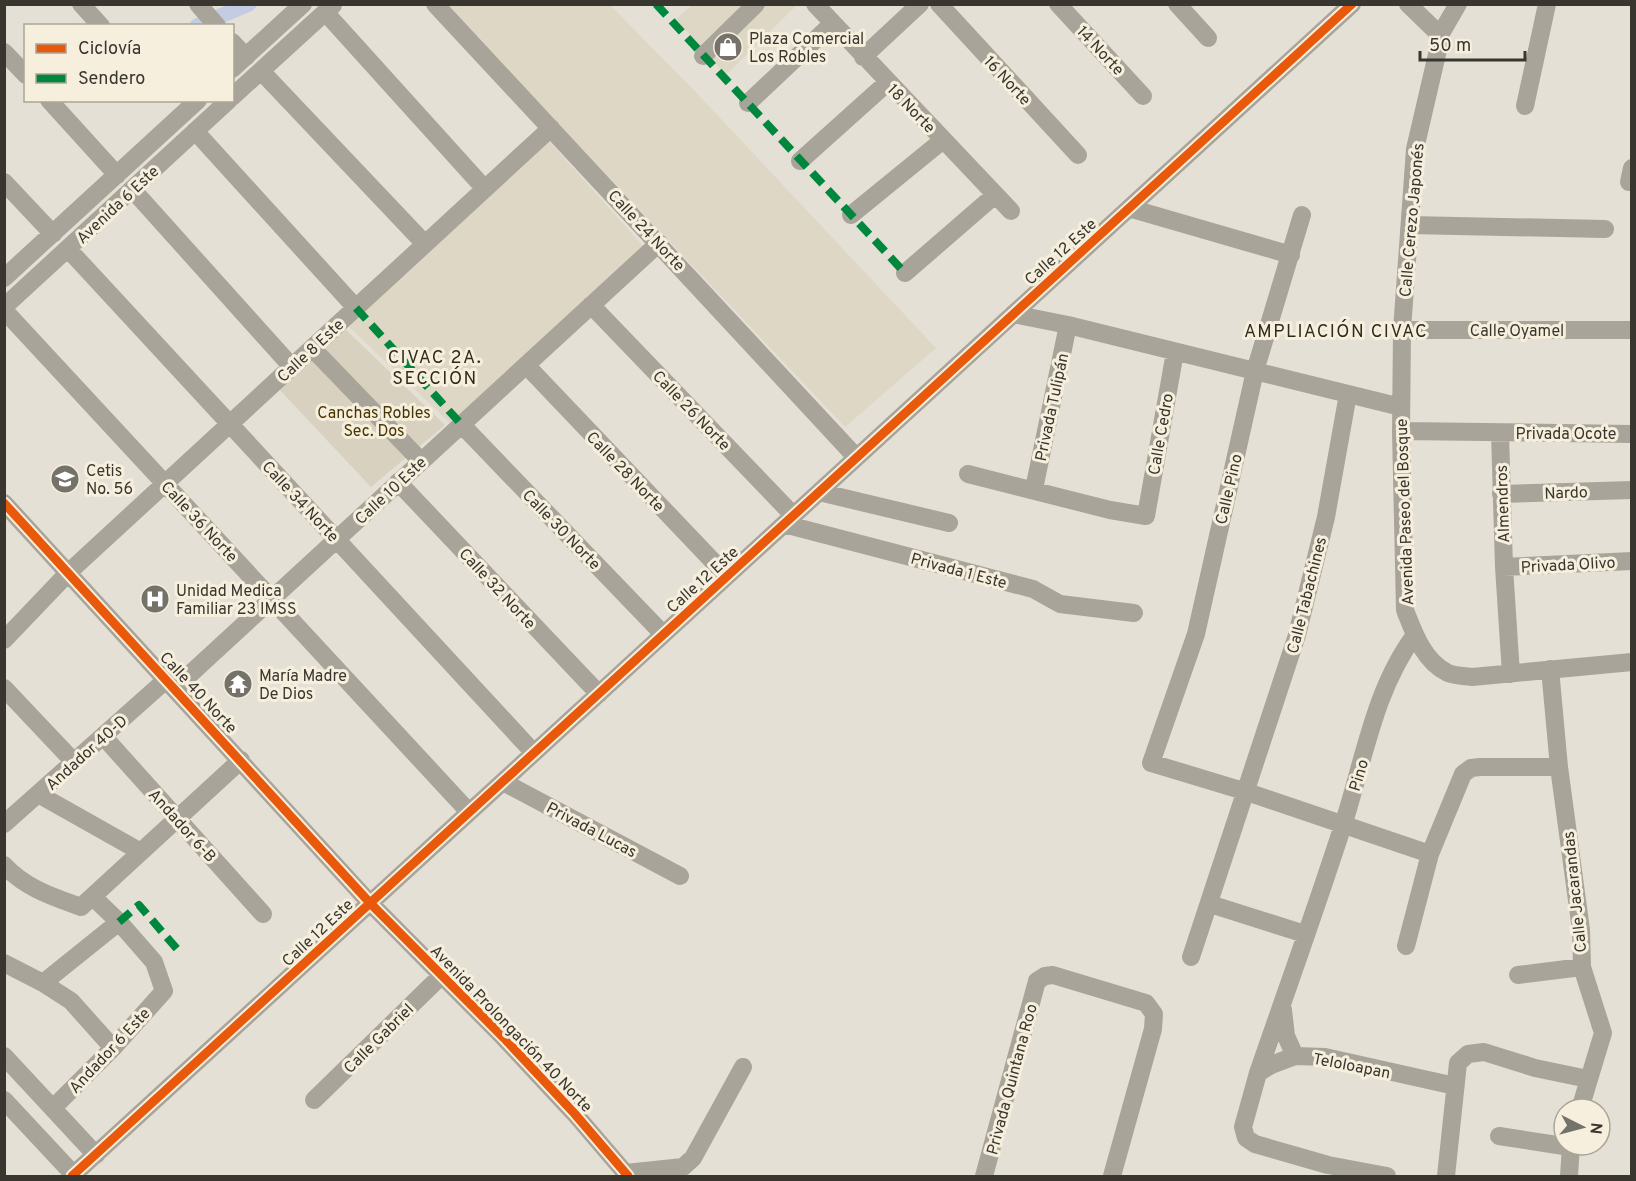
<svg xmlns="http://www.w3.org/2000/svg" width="1636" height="1181" font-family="Overpass,sans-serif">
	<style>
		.built { fill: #ded7c5 }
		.green { fill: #d8d1bf }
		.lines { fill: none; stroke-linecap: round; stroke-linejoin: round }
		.canal { stroke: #c3cce3; stroke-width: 15 }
		.minor { stroke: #a8a499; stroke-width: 18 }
		.quiet { stroke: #00873e; stroke-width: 8; stroke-dasharray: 15 8; stroke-linecap: butt }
		.cycleway-casing { stroke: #f7efdd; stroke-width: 13 }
		.cycleway { stroke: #e8590c; stroke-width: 9 }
		.labels { text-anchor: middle; stroke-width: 6; stroke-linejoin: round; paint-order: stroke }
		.poi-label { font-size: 16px; fill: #39362f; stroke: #f7efdd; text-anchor: start }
		.street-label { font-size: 16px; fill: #39362f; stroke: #f7efdd }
		.park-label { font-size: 16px; fill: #473605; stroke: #f7efdd }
		.neighbourhood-label { font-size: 18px; letter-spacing: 1.5px; fill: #302a1c; stroke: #f7efdd }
	</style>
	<rect width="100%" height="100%" fill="#e4e0d6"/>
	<path class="built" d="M446,5H610L690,86L936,348L845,427Z
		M692,5H797L726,75L676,19Z
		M549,141L644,247L450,423L345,323Z"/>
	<path class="green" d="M342,326L445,425L371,487L277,387Z"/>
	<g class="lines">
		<path class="canal" d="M197,26L249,4"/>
		<path class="minor" d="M81,4L101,26
			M198,4L217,26
			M435,4L856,457
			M815,4L1011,211
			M939,4L1078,155
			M1058,4L1143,96
			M1177,4L1208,38
			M1408,4L1440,35
			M1458,4L1440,35L1438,50L1415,149L1402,330L1401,431L1405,610C1414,633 1424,662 1448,673C1455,676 1465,676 1472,677L1632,662
			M325,12L485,189
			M232,42L246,57
			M4,52L26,75
			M703,56L756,4
			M863,57L920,4
			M232,69L303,4
			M261,71L425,244
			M232,97L333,5
			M49,100L117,175
			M748,103L833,23
			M1525,106L1547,4
			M195,131L356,308
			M800,161L888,82
			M4,182L53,234
			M1629,182L1632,168
			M132,189L292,367
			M1129,208L1291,255
			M851,215L943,140
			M1302,215L1255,371L1196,634L1151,763L1247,792L1430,854
			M1410,225L1605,229
			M68,249L534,753
			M905,273L995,195
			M4,278L198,100
			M591,305L793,515
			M4,307L229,100
			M4,310L469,812
			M1013,314L1068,325L1401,407
			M1402,330H1632
			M312,348L421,461
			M526,365L727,576
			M461,424L663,634
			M1401,431L1632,434
			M1500,433L1504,567L1511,674
			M968,474L1110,510L1146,516L1175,352
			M398,482L599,694
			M1034,489L1068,325
			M819,492L949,523
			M1501,494L1632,490
			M4,503L370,903L504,1038L574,1113L628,1176
			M784,524L1033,589L1060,604L1134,613
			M1504,567L1632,561
			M4,640L69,572L551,128
			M1550,669L1559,767L1581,930L1582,967L1603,1033L1580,1109
			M4,688L74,762
			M175,688L659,243
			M103,736L263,914
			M503,782L680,876
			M38,794L141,852
			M4,824L167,679
			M4,865C25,888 53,897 81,907L241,760
			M1210,904L1305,934
			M1406,946L1430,854L1463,774L1471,768L1480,767H1559
			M1191,957L1297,635L1326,517L1348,394
			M4,963L43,983L71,1001L113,1048
			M1518,975L1582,967
			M43,983L119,922
			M1283,1010L1286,1036L1295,1056
			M4,1056L96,1155
			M1258,1073C1287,989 1317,906 1344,822C1364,759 1375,688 1415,635
			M4,1100L74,1175
			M314,1100L441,976
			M53,1108L113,1048L164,991L154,962L119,922L93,897
			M1499,1136L1570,1147
			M626,1173L683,1167L693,1158L743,1067
			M72,1176L1352,4
			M984,1176L1037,981L1045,976L1053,975L1146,1003L1154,1014L1153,1029L1112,1176
			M1387,1176L1328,1165L1255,1144L1246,1138L1243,1127L1258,1073L1271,1065L1295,1056L1325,1057L1455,1086
			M1446,1176L1458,1063L1468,1054L1484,1052L1535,1068L1588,1079
			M1569,1176L1571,1145"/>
		<path class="quiet" d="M656,4L905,273
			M356,308L461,424
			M119,922L139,905L177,949"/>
		<g class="cycleway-casing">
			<path id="cycleway" d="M4,503L370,903L504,1038L574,1113L628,1176
				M72,1176L1352,4"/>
		</g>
		<use href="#cycleway" class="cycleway"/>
	</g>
	<defs>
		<g id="shop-disc" transform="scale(1.5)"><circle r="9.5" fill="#757269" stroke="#f7efdd"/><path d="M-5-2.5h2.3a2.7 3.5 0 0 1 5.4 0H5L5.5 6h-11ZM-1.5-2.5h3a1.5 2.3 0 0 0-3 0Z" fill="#fff"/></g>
		<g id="school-disc" transform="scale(1.5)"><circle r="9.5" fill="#757269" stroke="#f7efdd"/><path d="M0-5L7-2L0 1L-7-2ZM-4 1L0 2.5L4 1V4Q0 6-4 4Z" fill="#fff"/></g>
		<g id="hospital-disc" transform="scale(1.5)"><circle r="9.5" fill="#757269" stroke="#f7efdd"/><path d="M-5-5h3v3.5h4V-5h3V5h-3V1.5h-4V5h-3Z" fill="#fff"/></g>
		<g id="temple-disc" transform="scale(1.5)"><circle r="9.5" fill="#757269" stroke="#f7efdd"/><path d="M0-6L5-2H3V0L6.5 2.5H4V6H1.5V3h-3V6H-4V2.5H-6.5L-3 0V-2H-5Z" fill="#fff"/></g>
	</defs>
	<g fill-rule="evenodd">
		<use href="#shop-disc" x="728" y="47"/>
		<use href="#school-disc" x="65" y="479"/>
		<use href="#hospital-disc" x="155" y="599"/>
		<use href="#temple-disc" x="238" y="684"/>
	</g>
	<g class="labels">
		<g class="poi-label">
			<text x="749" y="44">Plaza Comercial<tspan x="749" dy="18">Los Robles</tspan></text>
			<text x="86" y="476">Cetis<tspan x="86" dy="18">No. 56</tspan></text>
			<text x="176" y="596">Unidad Medica<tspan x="176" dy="18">Familiar 23 IMSS</tspan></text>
			<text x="259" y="681">María Madre<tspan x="259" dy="18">De Dios</tspan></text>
		</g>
		<g class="street-label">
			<text transform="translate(1101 50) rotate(47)" y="6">14 Norte</text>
			<text transform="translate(1008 80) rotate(47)" y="6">16 Norte</text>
			<text transform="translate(912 108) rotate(46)" y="6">18 Norte</text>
			<text transform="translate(117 204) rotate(-43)" y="6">Avenida 6 Este</text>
			<text transform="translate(1411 220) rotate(-85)" y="6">Calle Cerezo Japonés</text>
			<text transform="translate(647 230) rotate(47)" y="6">Calle 24 Norte</text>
			<text transform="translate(1060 251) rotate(-42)" y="6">Calle 12 Este</text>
			<text x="1517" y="336">Calle Oyamel</text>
			<text transform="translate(310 350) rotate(-43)" y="6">Calle 8 Este</text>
			<text transform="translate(1051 407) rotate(-78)" y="6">Privada Tulipán</text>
			<text transform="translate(692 410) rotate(46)" y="6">Calle 26 Norte</text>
			<text x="1566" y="439">Privada Ocote</text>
			<text transform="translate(1160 434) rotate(-80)" y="6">Calle Cedro</text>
			<text transform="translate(626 471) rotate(46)" y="6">Calle 28 Norte</text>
			<text transform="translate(1228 489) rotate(-77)" y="6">Calle Pino</text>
			<text transform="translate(390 490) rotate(-43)" y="6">Calle 10 Este</text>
			<text transform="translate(1566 492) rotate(-2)" y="6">Nardo</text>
			<text transform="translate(301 501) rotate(47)" y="6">Calle 34 Norte</text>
			<text transform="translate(1502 504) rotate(-92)" y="6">Almendros</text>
			<text transform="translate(1404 512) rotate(-92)" y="6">Avenida Paseo del Bosque</text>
			<text transform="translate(200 521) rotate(47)" y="6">Calle 36 Norte</text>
			<text transform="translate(562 529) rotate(46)" y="6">Calle 30 Norte</text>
			<text transform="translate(1568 564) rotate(-3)" y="6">Privada Olivo</text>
			<text transform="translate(959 570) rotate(15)" y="6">Privada 1 Este</text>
			<text transform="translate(702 579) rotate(-42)" y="6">Calle 12 Este</text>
			<text transform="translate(498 588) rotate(47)" y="6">Calle 32 Norte</text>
			<text transform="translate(1306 595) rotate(-76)" y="6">Calle Tabachines</text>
			<text transform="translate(199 692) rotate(47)" y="6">Calle 40 Norte</text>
			<text transform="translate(86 752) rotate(-42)" y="6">Andador 40-D</text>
			<text transform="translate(1358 775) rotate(-73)" y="6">Pino</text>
			<text transform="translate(183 825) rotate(48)" y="6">Andador 6-B</text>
			<text transform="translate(592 829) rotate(28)" y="6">Privada Lucas</text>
			<text transform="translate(1574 892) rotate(-96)" y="6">Calle Jacarandas</text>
			<text transform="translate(317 932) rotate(-43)" y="6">Calle 12 Este</text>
			<text transform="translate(512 1028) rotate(46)" y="6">Avenida Prolongación 40 Norte</text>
			<text transform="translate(378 1038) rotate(-45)" y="6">Calle Gabriel</text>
			<text transform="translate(109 1050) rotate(-47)" y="6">Andador 6 Este</text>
			<text transform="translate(1352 1065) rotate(11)" y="6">Teloloapan</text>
			<text transform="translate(1011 1079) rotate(-75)" y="6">Privada Quintana Roo</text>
		</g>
		<g class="park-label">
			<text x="374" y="418">Canchas Robles<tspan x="374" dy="18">Sec. Dos</tspan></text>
		</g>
		<g class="neighbourhood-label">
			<text x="1336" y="337">AMPLIACIÓN CIVAC</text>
			<text x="435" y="363">CIVAC 2A.<tspan x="435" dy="21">SECCIÓN</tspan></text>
		</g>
	</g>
	<rect width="1636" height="1181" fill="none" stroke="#39362f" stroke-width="12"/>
	<rect x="24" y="24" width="210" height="78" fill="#f7efdd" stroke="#aba597" stroke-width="1.5"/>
	<rect x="36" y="44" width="30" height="9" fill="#e8590c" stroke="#aba597" stroke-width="1.5"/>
	<text x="78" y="54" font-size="18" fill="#39362f">Ciclovía</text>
	<rect x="36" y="74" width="30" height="9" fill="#00873e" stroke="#aba597" stroke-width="1.5"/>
	<text x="78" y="84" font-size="18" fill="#39362f">Sendero</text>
	<g transform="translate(1582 1127) rotate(96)"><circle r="28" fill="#f7efdd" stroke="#aba597" stroke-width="1.5"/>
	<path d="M0-4.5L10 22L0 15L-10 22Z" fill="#757269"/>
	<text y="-9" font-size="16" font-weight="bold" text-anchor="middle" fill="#39362f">N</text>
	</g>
	<path d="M1420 51v9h105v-9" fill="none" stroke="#39362f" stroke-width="3"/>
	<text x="1429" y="51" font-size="18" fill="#39362f" stroke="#f7efdd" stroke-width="4.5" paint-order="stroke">50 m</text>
</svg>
